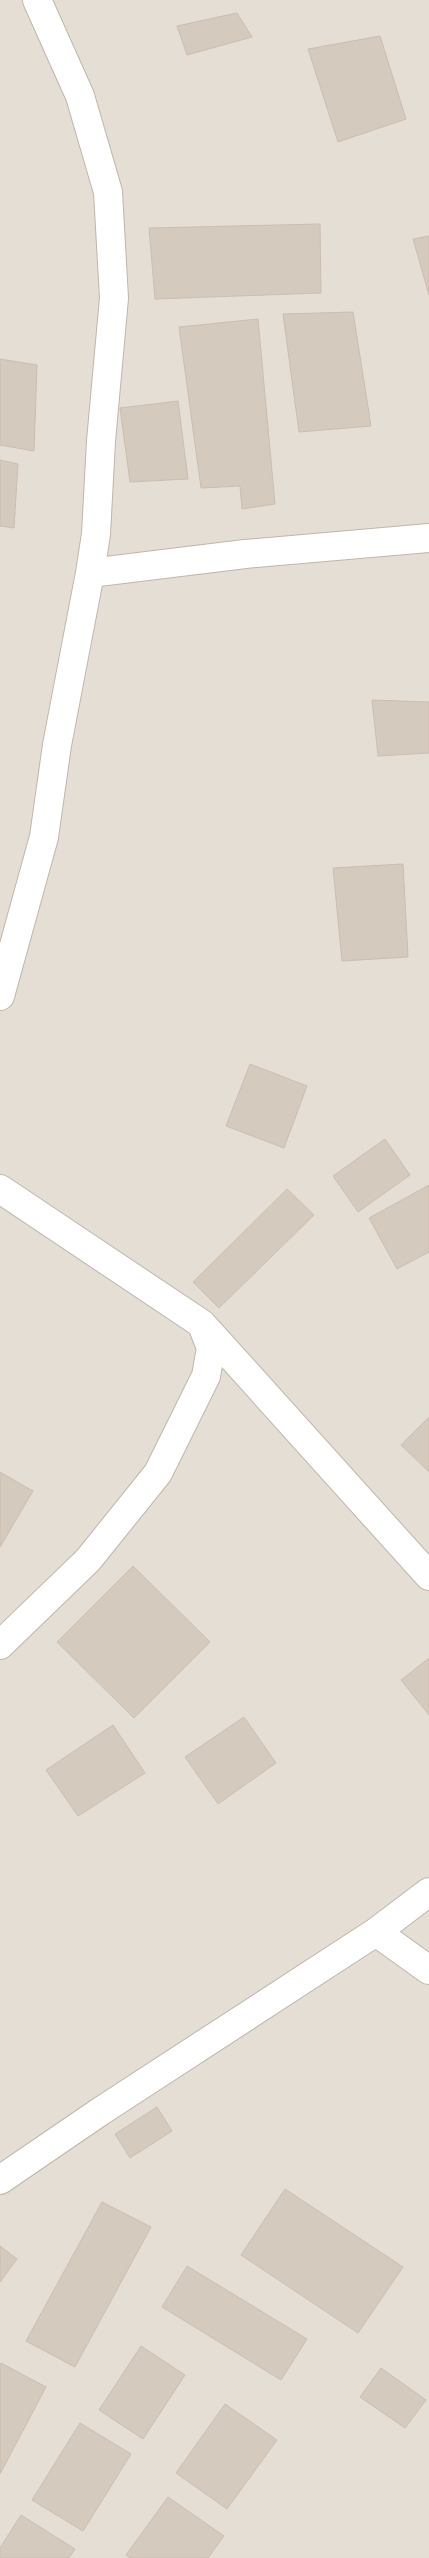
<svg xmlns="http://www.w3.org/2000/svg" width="429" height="2558" font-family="'Space Grotesk',sans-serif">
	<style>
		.residential { fill: #e5ded4 }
		.building { fill: #d5cabe; stroke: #ccbeaf }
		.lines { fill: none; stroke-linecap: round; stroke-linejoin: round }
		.street-casing { stroke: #bfb6ab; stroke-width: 30 }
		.street { stroke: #fff; stroke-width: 28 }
	</style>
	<rect width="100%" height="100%" fill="#f1ece5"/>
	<path class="residential" d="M0,0H429V2558H0Z"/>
	<path class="building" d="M237,13L252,37L187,55L177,26Z
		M380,36L406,119L338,142L308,49Z
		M320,224L321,293L155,299L149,228Z
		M429,236V295L413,239Z
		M353,312L371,426L299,432L283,314Z
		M258,319L275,504L242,509L240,486L201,488L179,327Z
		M0,359L37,365L34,451L0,445Z
		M178,401L188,479L130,482L120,408Z
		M0,460L18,464L14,528L0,526Z
		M372,700L429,702V753L378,756Z
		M403,864L408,957L342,961L333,868Z
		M250,1064L307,1086L284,1148L226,1126Z
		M385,1139L410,1175L358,1212L333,1176Z
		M429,1185V1252L397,1269L369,1218Z
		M287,1189L314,1215L219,1308L193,1282Z
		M429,1417V1472L401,1445Z
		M0,1472L33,1491L0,1547Z
		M133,1566L210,1642L134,1718L57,1642Z
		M429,1658V1715L401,1680Z
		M244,1717L276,1763L218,1804L185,1757Z
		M113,1725L145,1773L78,1816L46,1770Z
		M157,2107L172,2131L130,2158L115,2134Z
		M285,2189L403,2267L358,2333L241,2255Z
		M102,2202L151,2227L75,2367L26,2341Z
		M0,2246L17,2259L0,2282Z
		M187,2266L307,2339L281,2380L162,2307Z
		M141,2346L185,2375L143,2439L99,2410Z
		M1,2363L46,2387L0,2474V2365Z
		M381,2368L426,2400L405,2428L360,2397Z
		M225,2404L277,2440L227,2509L176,2473Z
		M80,2423L131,2454L83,2531L32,2500Z
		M168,2497L224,2536L208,2558H130L126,2555Z
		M21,2515L75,2549L69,2558H0V2548Z"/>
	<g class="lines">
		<g class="street-casing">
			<path id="street" d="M90,573L245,554L429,538
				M0,996L44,837L57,745L90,573L96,534L101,441L114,298L108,192L80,96L37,0
				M0,1189L202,1324L429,1576
				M0,1645L88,1560L158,1473L206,1376L211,1348L202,1325
				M376,1932L429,1970
				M0,2180L101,2111L376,1932L429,1892"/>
		</g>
		<use href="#street" class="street"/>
	</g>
</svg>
